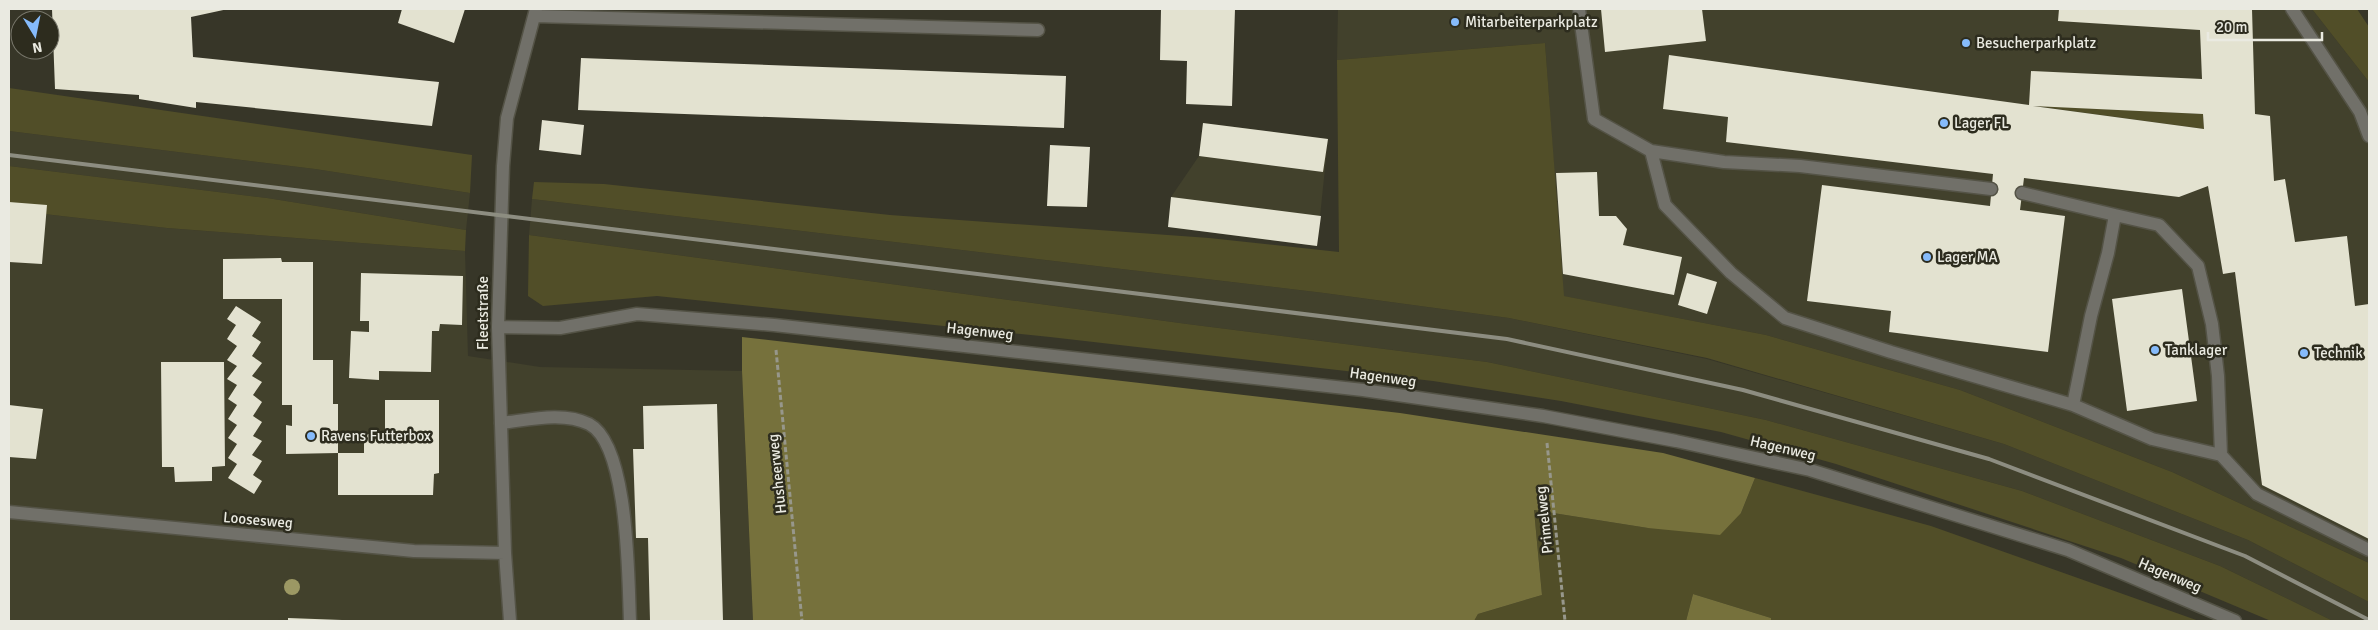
<svg xmlns="http://www.w3.org/2000/svg" width="2378" height="630" font-family="Signika,sans-serif">
	<style>
		.built { fill: #42412c }
		.green { fill: #514e28 }
		.forest { fill: #76713c }
		.building { fill: #e3e2d0; fill-rule: evenodd }
		.lines { fill: none; stroke-linecap: round; stroke-linejoin: round }
		.service-casing { stroke: #545346; stroke-width: 15 }
		.minor-casing { stroke: #545346; stroke-width: 15 }
		.path { stroke: #97978b; stroke-width: 3; stroke-dasharray: 5 2.5; stroke-linecap: butt }
		.service { stroke: #717069; stroke-width: 12 }
		.minor { stroke: #717069; stroke-width: 12 }
		.rail { stroke: #8d8d81; stroke-width: 4 }
		.tree { fill: #9c9864 }
		.poi-dot { fill: #86bbfb; stroke: #2d2c1e; stroke-width: 2 }
		.labels { text-anchor: middle; stroke-width: 5; stroke-linejoin: round; paint-order: stroke }
		.poi-label { font-size: 15px; fill: #eaeae1; stroke: #2d2c1e; text-anchor: start }
		.street-label { font-size: 15px; fill: #eaeae1; stroke: #2d2c1e }
	</style>
	<rect width="100%" height="100%" fill="#373628"/>
	<path class="built" d="M1338,9H2312L2369,82V563L2172,472L1960,390L1766,335L1563,296L1545,43L1337,60Z
		M1203,123L1328,139L1317,246L1168,227L1171,197L1199,156Z
		M9,131L315,169L470,193L466,230L267,198L9,166Z
		M532,199L1324,293L1509,318L1707,359L2004,444L2248,540L2369,602V621H2333L2220,566L2022,491L1766,420L1487,362L1187,324L529,235Z
		M9,210L167,228L465,251L468,356L540,367L742,371L753,621H9Z"/>
	<path class="green" d="M2312,9H2357L2369,27V82Z
		M1545,43L1564,296L1766,335L1960,390L2172,472L2369,563V602L2248,540L2004,444L1707,358L1509,318L1324,293L532,199L534,182L604,184L890,215L1209,238L1339,252L1337,60Z
		M9,88L472,155L470,193L315,169L9,131Z
		M2029,105L2203,114L2204,129Z
		M9,166L267,198L466,230L465,251L167,228L9,210Z
		M529,235L1187,324L1487,362L1766,420L2022,491L2220,566L2333,621H2271L2121,558L1836,464L1721,432L1561,401L1433,381L1050,337L657,296L543,306L528,296Z
		M1755,478L1931,526L2199,621H1771V618L1693,594L1686,621H1474L1478,614L1542,595L1534,510L1648,528L1741,513Z"/>
	<path class="forest" d="M742,337L1400,413L1663,453L1755,478L1741,513L1720,535L1648,528L1534,510L1542,595L1478,614L1474,621H753L742,371Z
		M1693,594L1771,618V621H1686Z"/>
	<path class="building" d="M52,9H228L191,17L193,57L439,82L432,126L196,102V108L139,99V95L55,89Z
		M402,9H465L454,43L398,23Z
		M1161,9H1235L1232,106L1186,104L1187,61L1160,60Z
		M1601,9H1702L1706,41L1605,52Z
		M2059,9H2252L2255,114L2270,116L2274,181L2285,179L2295,242L2347,236L2355,306L2369,304V539L2262,485L2235,272L2223,274L2208,186L2179,197L2024,178L2020,210L2065,216L2048,352L1889,332L1891,311L1807,301L1822,185L1990,206L1993,174L1726,142L1728,117L1663,109L1669,55L2029,105L2031,71L2202,79L2200,30L2058,21ZM2033,106L2203,114L2204,129Z
		M581,58L1066,76L1064,128L578,110Z
		M542,120L584,125L581,155L539,150Z
		M1203,123L1328,139L1323,172L1199,156Z
		M1050,145L1090,147L1087,207L1047,206Z
		M1597,172L1599,216H1616L1627,229L1623,245L1682,257L1674,295L1563,274L1556,173Z
		M1171,197L1321,216L1317,246L1168,227Z
		M9,202L47,205L42,264L9,262Z
		M281,258L282,262H313V360H333V404H338V453L286,454V425L292,426V405H282V299H223V259Z
		M361,273L463,276L462,325L440,324L439,331H432L431,372L379,371V380L349,378L351,331L369,332V321H360Z
		M1687,273L1717,282L1707,314L1678,305Z
		M2182,289L2197,401L2127,411L2112,299Z
		M236,306L261,322L252,336L261,342L252,356L262,363L252,376L262,382L253,395L262,402L253,416L262,422L253,436L262,441L252,455L262,461L253,475L262,481L254,494L228,478L237,464L228,458L237,444L228,438L237,425L228,419L237,405L228,399L237,385L227,379L237,366L227,360L237,346L227,339L236,325L227,319Z
		M161,362H224L225,466L212,467V481L175,482L174,467H162Z
		M385,400H439V473L434,474L433,495H338V453H364V434H385Z
		M717,404L723,621H650L648,538H636L633,449H644L643,406Z
		M9,405L43,409L36,459L9,457Z
		M288,618L342,620V621H288Z"/>
	<g class="lines">
		<g class="service-casing">
			<path id="service" d="M1579,9L1594,119L1651,151L1665,205L1731,273L1785,318L1891,352L2073,405L2152,439L2221,455L2257,494L2369,550
				M2292,9L2360,112L2369,136
				M1651,151L1724,162L1800,166L1991,189
				M2022,193L2115,215L2108,253L2091,316L2073,405
				M2115,215L2159,225L2198,266L2212,324L2218,376L2221,455
				M501,423C528,420 563,411 589,424C629,445 628,578 630,621"/>
		</g>
		<g class="minor-casing">
			<path id="minor" d="M535,16L1038,30
				M498,327L560,328L637,314L774,325L1363,390L1543,416L1676,441L1810,470L2068,550L2235,621
				M9,512L414,551L505,553
				M510,621L505,553L498,327L503,166L507,118L536,9"/>
		</g>
		<path class="path" d="M776,350L802,621
			M1547,443L1565,621"/>
		<use href="#service" class="service"/>
		<use href="#minor" class="minor"/>
		<path class="rail" d="M9,155L1507,339L1743,390L1989,459L2245,556L2369,620"/>
	</g>
	<circle class="tree" cx="292" cy="587" r="8"/>
	<g class="poi-dot">
		<circle cx="1455" cy="22" r="5"/>
		<circle cx="1966" cy="43" r="5"/>
		<circle cx="1944" cy="123" r="5"/>
		<circle cx="1927" cy="257" r="5"/>
		<circle cx="2155" cy="350" r="5"/>
		<circle cx="2304" cy="353" r="5"/>
		<circle cx="311" cy="436" r="5"/>
	</g>
	<g class="labels">
		<g class="poi-label">
			<text x="1465" y="27">Mitarbeiterparkplatz</text>
			<text x="1976" y="48">Besucherparkplatz</text>
			<text x="1954" y="128">Lager FL</text>
			<text x="1937" y="262">Lager MA</text>
			<text x="2165" y="355">Tanklager</text>
			<text x="2314" y="358">Technik</text>
			<text x="321" y="441">Ravens Futterbox</text>
		</g>
		<g class="street-label">
			<text transform="translate(483 313) rotate(-90)" y="5">Fleetstraße</text>
			<text transform="translate(980 331) rotate(6)" y="5">Hagenweg</text>
			<text transform="translate(1383 377) rotate(8)" y="5">Hagenweg</text>
			<text transform="translate(1783 448) rotate(13)" y="5">Hagenweg</text>
			<text transform="translate(777 474) rotate(-96)" y="5">Husheerweg</text>
			<text transform="translate(258 520) rotate(5)" y="5">Loosesweg</text>
			<text transform="translate(1544 520) rotate(-96)" y="5">Primelweg</text>
			<text transform="translate(2170 575) rotate(23)" y="5">Hagenweg</text>
		</g>
	</g>
	<rect width="2378" height="630" fill="none" stroke="#eaeae1" stroke-width="20"/>
	<g transform="translate(35 35) rotate(170)"><circle r="24" fill="#2d2c1e" stroke="#79786c"/>
	<path d="M0-4L9 19L0 12L-9 19Z" fill="#86bbfb"/>
	<text y="-8" font-size="14" font-weight="bold" text-anchor="middle" fill="#eaeae1">N</text>
	</g>
	<path d="M2208 32v8h114v-8" fill="none" stroke="#eaeae1" stroke-width="2.5"/>
	<text x="2216" y="32" font-size="15" fill="#eaeae1" stroke="#2d2c1e" stroke-width="4" paint-order="stroke">20 m</text>
</svg>
